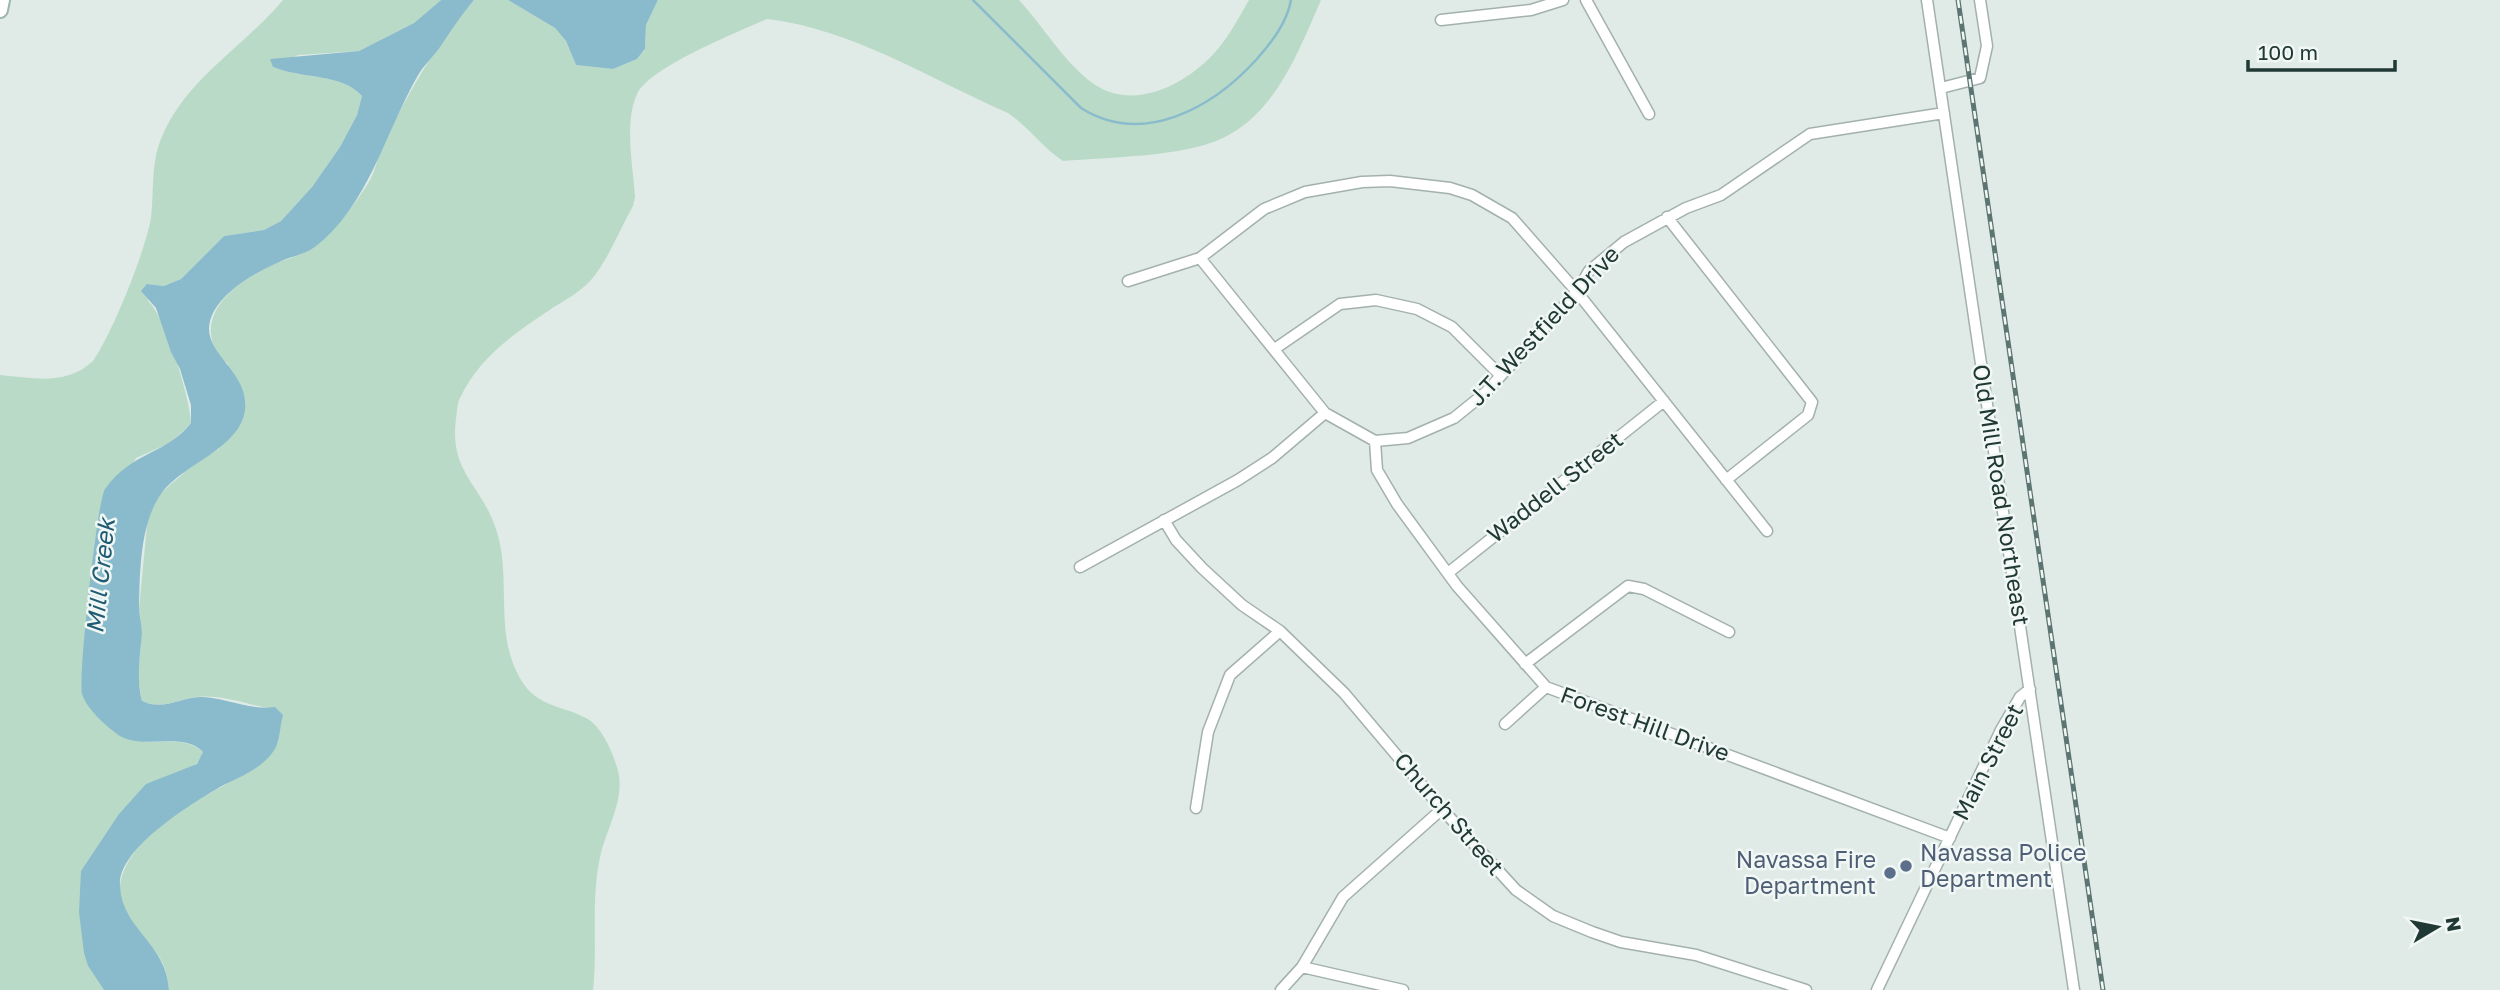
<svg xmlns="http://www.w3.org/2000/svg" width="2500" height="990" font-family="'Golos Text',sans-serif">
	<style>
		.green { fill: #b9dac6 }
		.water { fill: #8abbcd }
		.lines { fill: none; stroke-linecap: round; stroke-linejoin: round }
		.stream { stroke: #8abbcd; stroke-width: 2.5 }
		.street-casing { stroke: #a3b1ae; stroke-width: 13 }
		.secondary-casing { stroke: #9fb5b0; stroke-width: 18 }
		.street { stroke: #fff; stroke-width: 10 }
		.secondary { stroke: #fff; stroke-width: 14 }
		.rail-casing { stroke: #5c7571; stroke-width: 5 }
		.rail { stroke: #f0f7f4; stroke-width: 2.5; stroke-dasharray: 8; stroke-linecap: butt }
		.service-dot { fill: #5c6f8a; stroke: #f0f7f4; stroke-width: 2.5 }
		.labels { text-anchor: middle; stroke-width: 5; stroke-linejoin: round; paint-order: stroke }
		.street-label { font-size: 23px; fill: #213935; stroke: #f0f7f4 }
		.service-label { font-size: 23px; fill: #4e5e75; stroke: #f0f7f4; text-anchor: start }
		.water-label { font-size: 24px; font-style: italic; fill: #1f5b72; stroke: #f0f7f4 }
	</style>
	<rect width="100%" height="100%" fill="#e0eae7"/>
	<path class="green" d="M283,0H441L414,23L359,51L298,55L273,67C301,79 342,73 362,96L357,115L340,147L312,187L281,221L264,230L224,236L181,279L164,286L147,284L148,301C164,314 191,400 191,423L172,442L136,458L95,539L81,685L145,742C164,742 189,738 203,752C199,773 164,779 146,784L88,966L104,990H0V375C34,378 66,386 93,361C113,332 145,252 151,218C154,193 151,162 161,139C185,79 243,48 283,0Z
		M474,0H508L555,28L566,41L576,65L613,69L637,59L645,50L646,25L658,0H1019C1044,27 1064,63 1094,84C1134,112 1188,84 1217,50C1230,35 1239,17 1249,0H1321C1299,50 1276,113 1223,138C1184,157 1108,157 1063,161C1042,147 1029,127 1008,113C930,79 853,29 767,19C738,32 650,67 637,94C624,123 633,166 635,197L633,206C620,229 608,260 591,280C579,293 563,301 548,311C512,335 479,358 460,398C457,404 457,412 456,419C449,472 481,484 496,529C513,580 492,636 523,683C539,707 563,706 586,718C602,726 614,755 618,771C625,799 607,828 601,853C590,899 598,944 593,990H169C166,944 136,942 123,907C101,847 205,795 248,773L267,708C244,703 219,694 195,697C176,700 161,710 142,701L138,677L142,629L139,609L148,515L162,492L200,459L219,449L228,364C217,354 212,348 211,333C209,301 246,277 272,265C285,259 305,255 316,246C336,229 357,202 370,180C377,168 378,152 385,139C410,91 437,42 474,0Z"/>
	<path class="water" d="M441,0H474C461,15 451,31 440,47C433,57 423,66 417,77C385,133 368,206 315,247C307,253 295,256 286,259C260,270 229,286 214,311C192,351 250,367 245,410C240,449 182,464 161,494C140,524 140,571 139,607C139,615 142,624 142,633C140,656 136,678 142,701C163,711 178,698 200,697C224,697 251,711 275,707L283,715C280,725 280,738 276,747C265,768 239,777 220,787C191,804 117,849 120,886C122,930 166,942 169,990H104L88,966L84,953L79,912L81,871L119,814L146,784L197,764L203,752C182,730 141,752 117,734C104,724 87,709 82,694C78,679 97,501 105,489C132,451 166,455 191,423V405L180,369L171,352L156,308L141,291L147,284L164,286L181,279L224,236L264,230L281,221L312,187L340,147L357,115L362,96C342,73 301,79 273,67L270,59L359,51L414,23Z
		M508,0H658L646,25L645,49L637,59L613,69L576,65L566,41L555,28Z"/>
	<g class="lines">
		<path class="stream" d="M973,0L1081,108C1143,147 1212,108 1256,60C1271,43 1287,23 1291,0"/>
		<g class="street-casing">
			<path id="street" d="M1586,0L1649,114
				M1927,0L2074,990
				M1441,20L1531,10L1563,0
				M1941,88L1980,78L1987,46L1980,0
				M1667,217L1812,402L1808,415L1726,480
				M1200,258L1325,413L1375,441L1408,438L1454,418L1485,393L1577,292L1589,271L1624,242L1686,208L1721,195L1810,134L1944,113
				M1128,281L1200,258L1264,209L1305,192L1362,182L1390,181L1450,188L1472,195L1512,218L1577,292L1767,531
				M1276,348L1340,304L1376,300L1417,309L1452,327L1500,375
				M1375,441L1377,470L1397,504L1457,586L1546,687L1950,838
				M1164,520L1176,540L1202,568L1242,605L1280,631L1344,693L1442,809L1516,890L1553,916L1592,932L1621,942L1696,955L1806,990
				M1080,567L1238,480L1272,458L1325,413
				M1448,573L1664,401
				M1525,664L1628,586L1644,589L1729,632
				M1505,724L1546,687
				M1196,808L1208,732L1230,675L1280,631
				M1302,967L1403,990
				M1281,990L1302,967L1343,897L1442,809
				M1877,990L2001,730L2020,697L2030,689"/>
		</g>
		<g class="secondary-casing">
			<path id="secondary" d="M0,10L2,0"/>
		</g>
		<use href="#street" class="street"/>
		<use href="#secondary" class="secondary"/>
		<g class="rail-casing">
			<path id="rail" d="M1958,0L2103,990"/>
		</g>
		<use href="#rail" class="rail"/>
	</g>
	<g class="service-dot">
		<circle cx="1906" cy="866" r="7"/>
		<circle cx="1890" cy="873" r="7"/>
	</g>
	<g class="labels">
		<g class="street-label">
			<text transform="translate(1544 326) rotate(-47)" y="8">J.T. Westfield Drive</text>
			<text transform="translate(1555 487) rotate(-38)" y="8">Waddell Street</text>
			<text transform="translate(2001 495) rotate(81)" y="8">Old Mill Road Northeast</text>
			<text transform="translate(1645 724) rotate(20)" y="8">Forest Hill Drive</text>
			<text transform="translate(1988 762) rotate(-63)" y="8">Main Street</text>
			<text transform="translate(1449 814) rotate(49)" y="8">Church Street</text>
		</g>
		<g class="service-label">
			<text x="1920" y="861">Navassa Police<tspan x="1920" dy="26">Department</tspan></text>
			<text x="1876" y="868" text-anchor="end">Navassa Fire<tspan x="1876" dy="26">Department</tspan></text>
		</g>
		<g class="water-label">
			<text transform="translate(101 576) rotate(-84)" y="8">Mill Creek</text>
		</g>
	</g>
	<g transform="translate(2437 927) rotate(80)" stroke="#f0f7f4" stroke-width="5" paint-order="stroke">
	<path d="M0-5L12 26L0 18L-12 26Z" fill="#213935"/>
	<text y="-10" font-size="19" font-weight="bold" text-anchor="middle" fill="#213935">N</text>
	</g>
	<path d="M2248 60v10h147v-10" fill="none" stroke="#213935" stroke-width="3.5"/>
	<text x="2258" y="60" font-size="21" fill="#213935" stroke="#f0f7f4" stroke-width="5" paint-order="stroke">100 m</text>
</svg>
